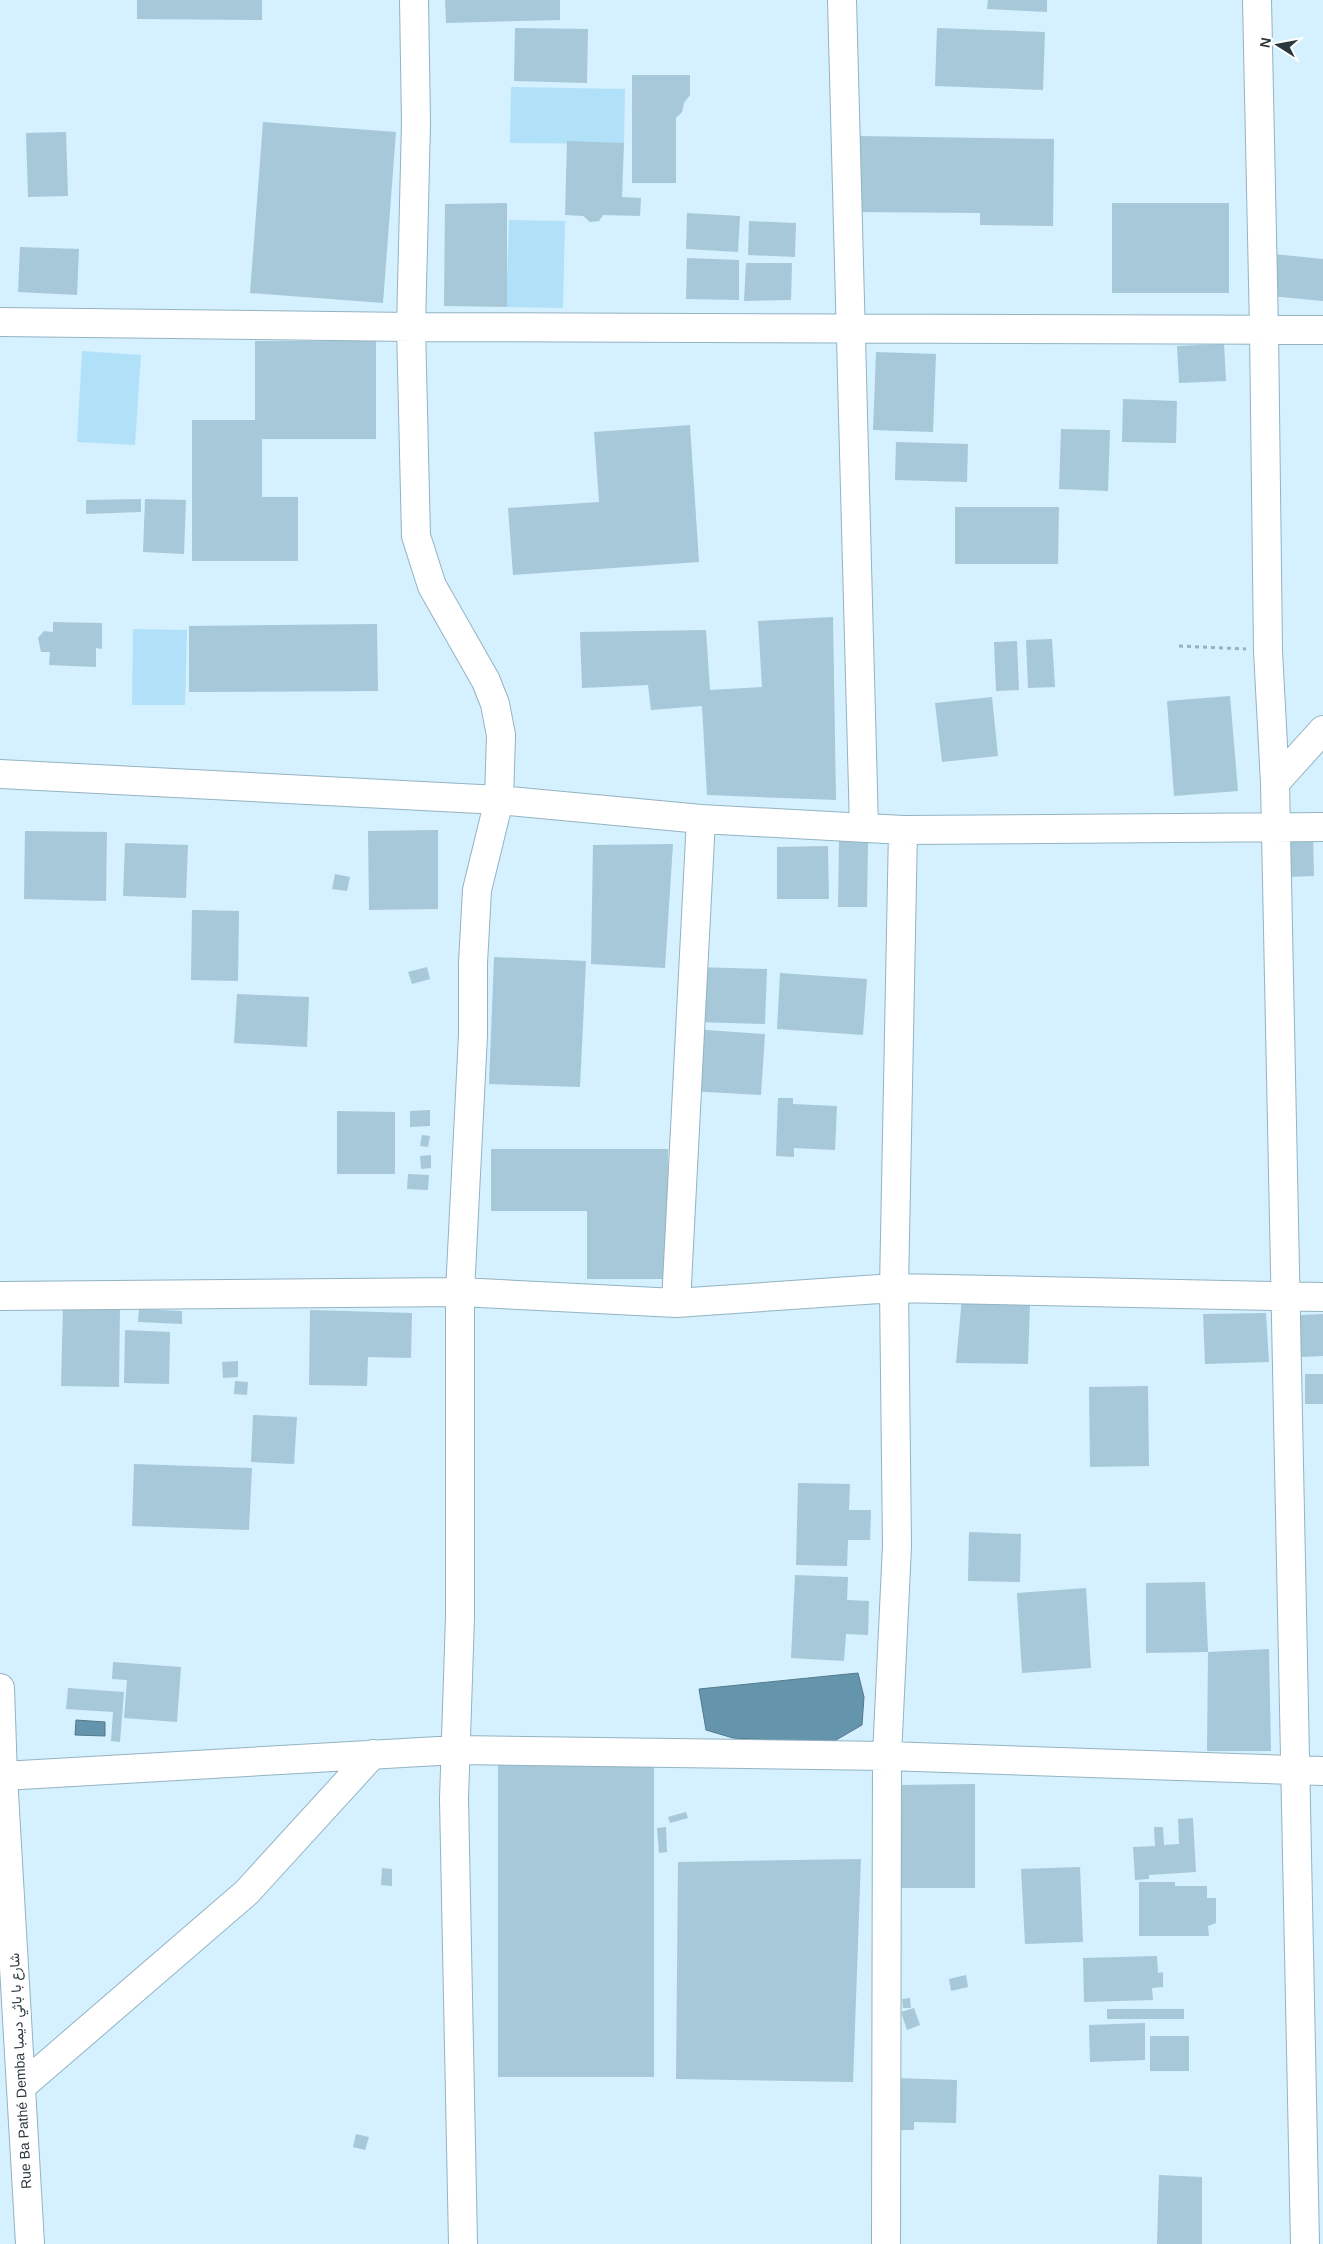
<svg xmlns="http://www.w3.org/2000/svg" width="1323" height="2244" font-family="Helvetica,Vazirmatn,sans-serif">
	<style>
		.green { fill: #b1e1f9 }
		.water { fill: #6595ac; stroke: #53798b }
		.building { fill: #a7c8d9 }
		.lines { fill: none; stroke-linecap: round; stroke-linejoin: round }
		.minor-casing { stroke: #93b3c3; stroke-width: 30 }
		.path { stroke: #9ab0bb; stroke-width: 3; stroke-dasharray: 4 4; stroke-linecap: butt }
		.minor { stroke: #fff; stroke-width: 28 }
		.labels { text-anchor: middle; stroke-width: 4.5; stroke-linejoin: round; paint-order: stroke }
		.street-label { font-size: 14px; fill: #2a373d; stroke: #fff }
	</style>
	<rect width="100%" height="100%" fill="#d5f0fe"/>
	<path class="green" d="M511,87L625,89L624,144L510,143Z
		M509,220L565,221L563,308L506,307Z
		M82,351L141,355L135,445L77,442Z
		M133,629L187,630L185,705H132Z"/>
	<path class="water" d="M858,1673L864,1697L862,1725L831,1743L733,1738L706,1730L699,1689Z
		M76,1720L105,1722V1736L75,1735Z"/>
	<path class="building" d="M137,0H262V20L137,19Z
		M445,0H560V20L446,23Z
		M988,0H1047V12L987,9Z
		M515,28L588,29L587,83L514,81Z
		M937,28L1045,32L1043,90L935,86Z
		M632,75H690V95L684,103L682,112L676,118V183H632Z
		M263,122L396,132L383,303L250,293Z
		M66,132L68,196L28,197L26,133Z
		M859,136L1054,139L1053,226L980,225V213L858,212Z
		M567,141L624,143L622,197L641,198L640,216L603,215L599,221L590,222L583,216L565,215Z
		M507,203V307L444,306L445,204Z
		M1112,203H1229V293H1112Z
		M687,213L740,216L738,252L686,249Z
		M749,221L796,223L795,257L748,255Z
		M20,247L79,249L77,295L18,292Z
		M1273,254L1323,259V301L1270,296Z
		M687,258L739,260V300L686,299Z
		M746,263H792L791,300L744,301Z
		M255,341H376V439H262V497H298V561H192V420H255Z
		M1224,344L1226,381L1179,383L1177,346Z
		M876,352L936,354L933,432L873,430Z
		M1123,399L1177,401L1176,443L1122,442Z
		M690,425L699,562L513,575L508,508L599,502L594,432Z
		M1061,429L1110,430L1108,491L1059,489Z
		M896,442L968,444L967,482L895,480Z
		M141,499V512L86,514V500Z
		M145,499L186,500L184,554L143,552Z
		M955,507H1059L1058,564H955Z
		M833,617L836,800L707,795L702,706L651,710L648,685L582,688L580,632L706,630L710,690L762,687L758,621Z
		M53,622L102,623V649L96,648V667L49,665L50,652H41L38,638L44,631L53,632Z
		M377,624L378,691L189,692V626Z
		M1052,639L1055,687L1028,688L1026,640Z
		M1017,641L1019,690L996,691L994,642Z
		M1230,696L1238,791L1174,796L1167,701Z
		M992,697L998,756L942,762L935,703Z
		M438,830V909L369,910L368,831Z
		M25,831L107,832L106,901L24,899Z
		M1288,834H1313L1314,876L1289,877Z
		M839,839L868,840L867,907H838Z
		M125,843L188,845L186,898L123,896Z
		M673,844L665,968L591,964L593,845Z
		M828,846L829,899H777V847Z
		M335,874L350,877L347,891L332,889Z
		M192,910L239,911L238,981L191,980Z
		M494,957L586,961L580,1087L489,1084Z
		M427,967L430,979L412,984L408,972Z
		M696,967L767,969L765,1024L695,1022Z
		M780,973L867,979L863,1035L777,1029Z
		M237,994L309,997L307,1047L234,1043Z
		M692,1029L765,1034L761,1095L688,1091Z
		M778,1098H793V1104L837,1106L835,1150L794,1148V1157L776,1156Z
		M430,1110V1126L410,1127V1111Z
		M337,1111L395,1112V1174H337Z
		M422,1135L430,1136L428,1147L420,1146Z
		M491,1149H668L667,1279H587V1211H491Z
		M431,1155V1168L421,1169L420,1156Z
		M408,1174L429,1175L428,1190L407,1189Z
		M962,1298L1030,1305L1028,1364L956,1363Z
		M63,1306L120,1307L119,1387L61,1386Z
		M139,1309L182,1311V1324L138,1322Z
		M310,1310L412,1313L411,1358L368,1357L367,1386L309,1385Z
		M1266,1313L1269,1362L1205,1364L1203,1314Z
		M1323,1314V1356L1301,1357V1315Z
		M125,1330L170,1332L169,1384L124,1383Z
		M238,1361V1377L223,1378L222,1362Z
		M1305,1374H1323V1404H1305Z
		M235,1381L248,1382L247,1395L234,1394Z
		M1148,1386L1149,1466L1090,1467L1089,1387Z
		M253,1415L297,1417L294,1464L251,1462Z
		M134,1464L252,1468L249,1530L132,1526Z
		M798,1483L850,1484L849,1510H871L870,1540H848L847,1566L796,1565Z
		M969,1532L1021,1534L1020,1582L968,1581Z
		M795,1575L848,1577L847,1600L869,1601L868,1635L846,1634L844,1661L791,1658Z
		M1205,1582L1208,1652L1146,1653V1583Z
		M1086,1588L1091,1668L1022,1673L1017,1593Z
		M1269,1649L1271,1751H1207L1208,1652Z
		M113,1662L181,1667L177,1722L124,1718L127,1680L112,1679Z
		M68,1688L124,1692L120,1742L111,1741L113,1712L66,1709Z
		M498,1762H654V2077H498Z
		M975,1784V1888H899V1785Z
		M686,1812L688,1818L670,1823L668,1817Z
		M1193,1818L1196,1872L1149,1875V1879L1135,1880L1133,1847L1155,1846L1154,1827H1163L1164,1845L1179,1844L1178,1819Z
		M666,1827L667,1852L659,1853L657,1828Z
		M861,1859L853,2082L676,2079L678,1862Z
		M1080,1867L1083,1942L1025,1944L1021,1869Z
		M382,1868L392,1869V1886L381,1885Z
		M1139,1882H1175V1886H1207V1898H1216V1923L1208,1926L1209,1936H1139Z
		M1157,1956L1158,1973L1163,1972V1987L1152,1988L1153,2000L1084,2002L1083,1958Z
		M966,1975L968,1987L951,1991L949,1979Z
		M910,1998L911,2008H903L902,1999Z
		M914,2008L920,2025L907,2030L901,2012Z
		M1107,2009H1184V2019H1107Z
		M1145,2023V2060L1090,2062L1089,2025Z
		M1150,2036H1189V2071H1150Z
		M896,2078L957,2080L956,2123L914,2122V2130H895Z
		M356,2134L369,2137L365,2150L353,2147Z
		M1159,2175L1202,2177V2244H1157Z"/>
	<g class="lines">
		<g class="minor-casing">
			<path id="minor" d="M414,0L416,123L411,327L416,536L432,586L486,681L495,704L501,735L499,800L477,890L473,963V1035L460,1292V1617L454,1799L463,2244
				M842,0L864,828
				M1257,0L1264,329L1268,651L1275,783L1305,2244
				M0,322L411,327L1323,330
				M0,774L499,800L701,819L903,830L1323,827
				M1275,783L1323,730
				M0,1296L460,1292L676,1303L894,1288L1323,1297
				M676,1303L701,819
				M0,1688L3,1776L30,2244
				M3,1776L456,1750L887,1756L1323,1771
				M21,2087L247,1892L373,1754
				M886,2244L887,1756L897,1546L894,1288L903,830"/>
		</g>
		<path class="path" d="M1179,646L1246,649"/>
		<use href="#minor" class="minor"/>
	</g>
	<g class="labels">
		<g class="street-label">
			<text transform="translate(20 2071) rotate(-93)" y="5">Rue Ba Pathé Demba شارع با باثي ديمبا</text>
		</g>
	</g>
	<g transform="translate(1278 45) rotate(281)" stroke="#ffffff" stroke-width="4" paint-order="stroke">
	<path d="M0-4L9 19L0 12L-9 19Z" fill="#2a373d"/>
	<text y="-8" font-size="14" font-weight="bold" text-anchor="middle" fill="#2a373d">N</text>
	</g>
</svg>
